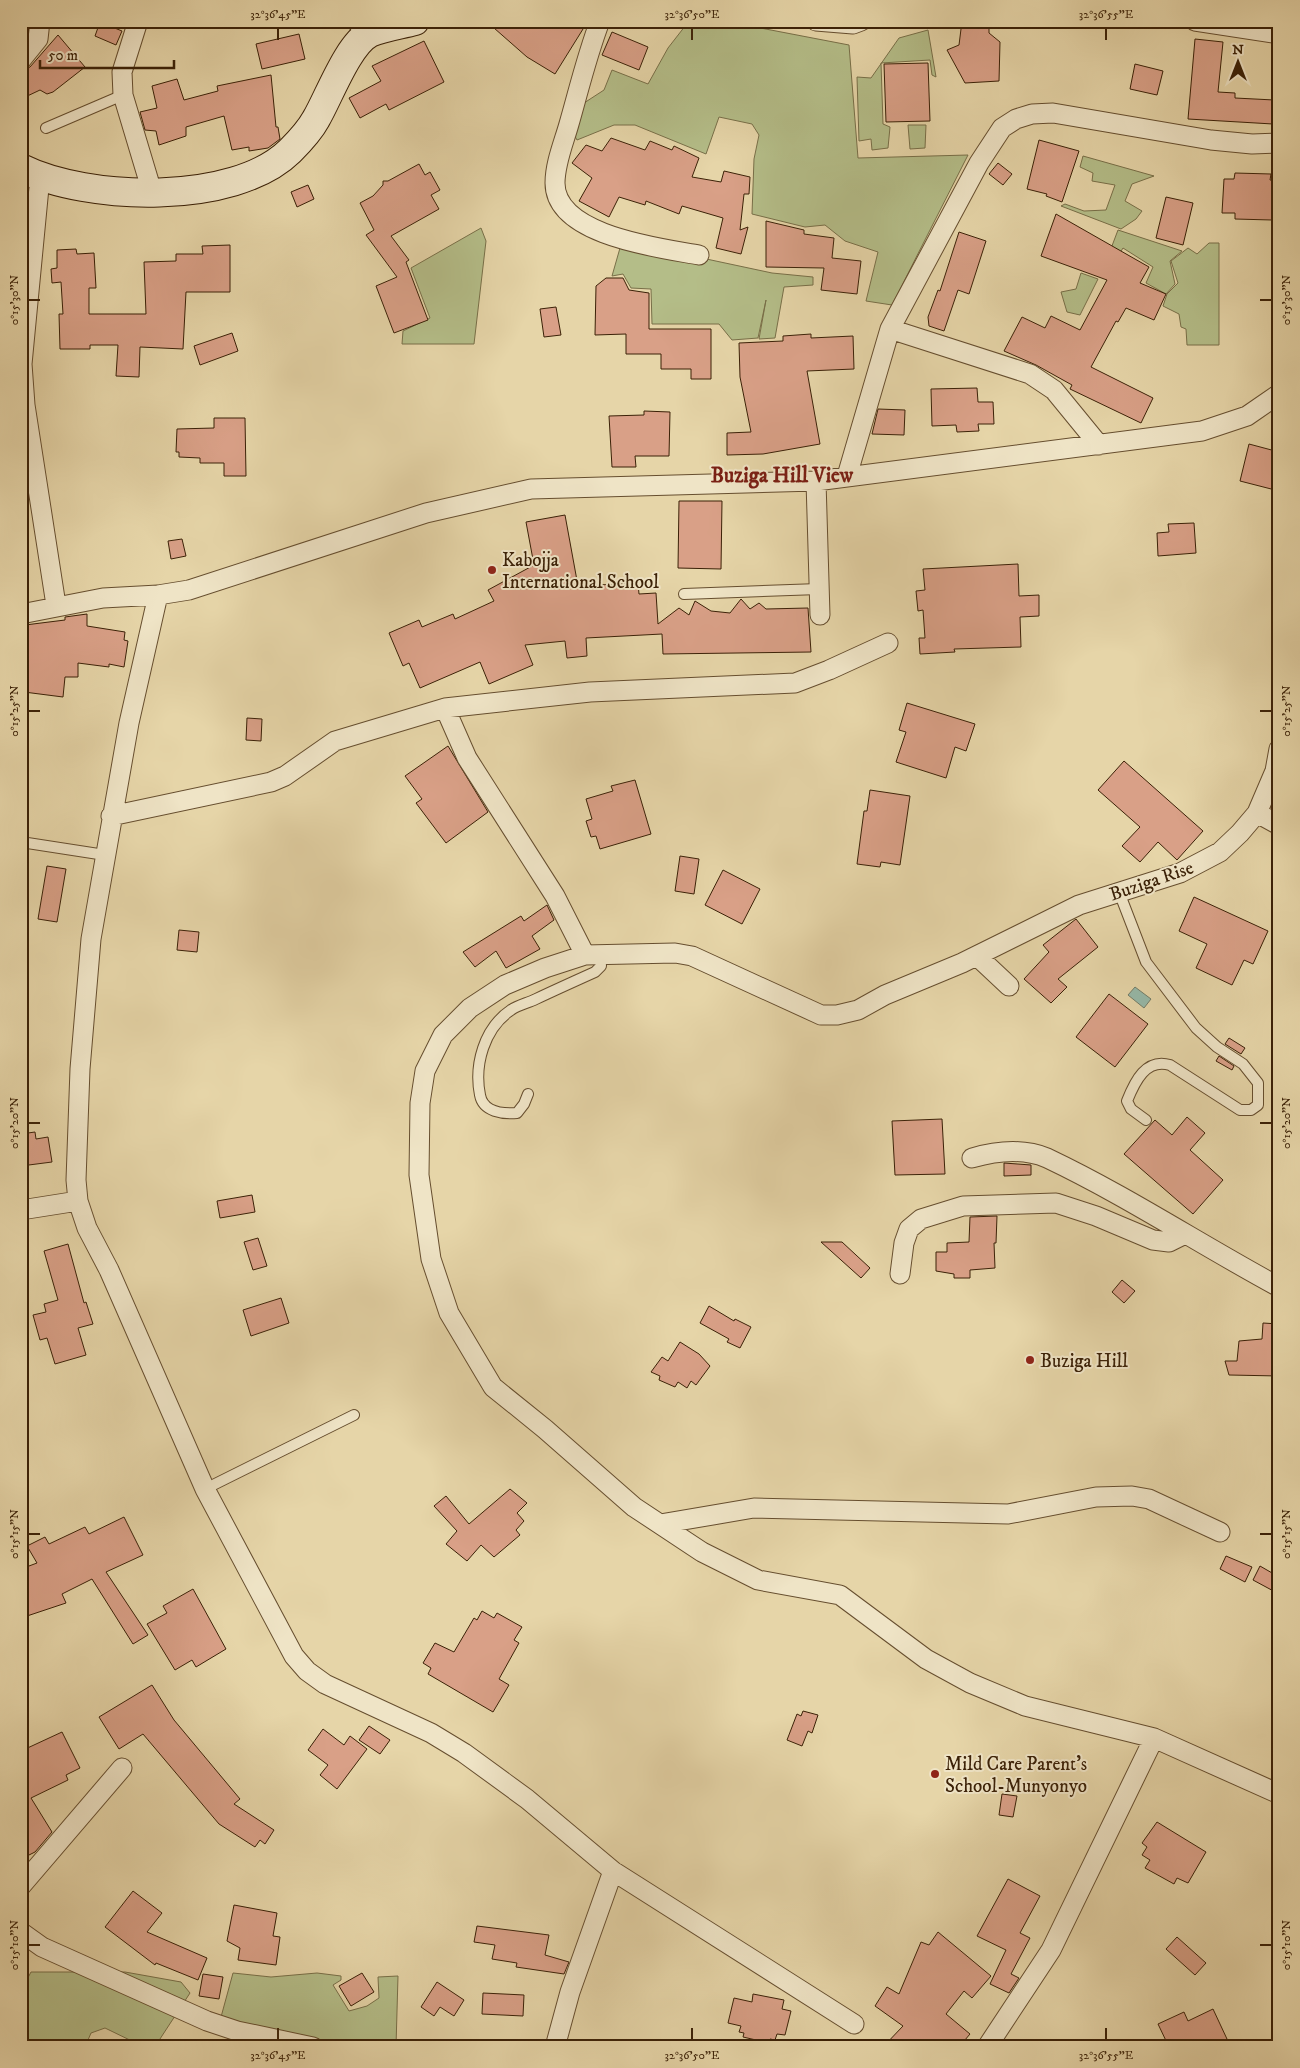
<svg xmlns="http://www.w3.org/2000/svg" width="1300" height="2068" font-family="'IM FELL DW Pica',serif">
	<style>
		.green { fill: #b4bd88; stroke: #786f48 }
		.water { fill: #96b9a9; stroke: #727c68 }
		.building { fill: #d9a087; stroke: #3b2107 }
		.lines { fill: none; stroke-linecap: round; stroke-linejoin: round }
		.lane-casing { stroke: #664e2f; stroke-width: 12 }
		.street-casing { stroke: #664e2f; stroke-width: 21 }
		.secondary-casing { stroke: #3b2107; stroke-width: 30 }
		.lane { stroke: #efe4c6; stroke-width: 10 }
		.street { stroke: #efe4c6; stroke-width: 19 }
		.secondary { stroke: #efe4c6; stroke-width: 28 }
		.ticks { fill: none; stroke: #3b2107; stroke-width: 2 }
		.poi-dot { fill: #8f2418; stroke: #efe4c6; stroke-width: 2 }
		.labels { text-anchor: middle; stroke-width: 4; stroke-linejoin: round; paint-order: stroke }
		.poi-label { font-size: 19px; fill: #3b2107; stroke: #efe4c6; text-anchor: start }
		.street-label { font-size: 19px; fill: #3b2107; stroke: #efe4c6 }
		.quarter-label { font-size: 21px; font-weight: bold; fill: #7a1f14; stroke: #efe4c6 }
		.neatline { fill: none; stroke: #3b2107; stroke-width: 2 }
		.ticks-label { font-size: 12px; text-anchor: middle; fill: #3b2107 }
	</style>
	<rect width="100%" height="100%" fill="#e6d5a8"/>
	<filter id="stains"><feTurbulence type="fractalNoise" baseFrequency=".004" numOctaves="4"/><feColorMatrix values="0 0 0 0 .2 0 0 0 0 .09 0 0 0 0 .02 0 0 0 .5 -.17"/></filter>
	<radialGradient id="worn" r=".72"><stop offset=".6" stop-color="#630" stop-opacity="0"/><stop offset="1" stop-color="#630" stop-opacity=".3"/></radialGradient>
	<path class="green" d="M689,21H744L750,26L849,45L858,158L968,155L892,305L866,301L878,252L845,241L825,225L805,227L752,214L754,159L759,135L752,124L719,117L706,154L635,125H614L577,140L571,129L584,103L604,90L612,70L648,84L668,48Z
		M928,30L936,77L932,75L930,60L881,63L883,124L890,127L888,148L872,150L871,139L859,141L857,77L871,78L899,38Z
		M908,125H926L925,148L910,149Z
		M1083,156L1154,176L1132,184L1125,201L1142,211L1136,219L1121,229L1061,206L1065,204L1084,211L1106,210L1115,185L1092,181L1093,173L1080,167Z
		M481,228L486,241L474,344H402L403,331L430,318L411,268Z
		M1118,230L1182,251L1170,261L1175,284L1166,294L1146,283L1153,267L1123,248L1106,275H1101Z
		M622,241L772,273L813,277V285L784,287L775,338L759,339L766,300L758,338L732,340L719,324H652L651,289L631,288L623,274L612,276Z
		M1209,243H1219V345H1187L1186,329L1181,327L1179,314L1163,306L1167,294L1178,283L1171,261L1188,248L1197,254Z
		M1081,273L1098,279L1080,315L1067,312L1061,292L1076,289Z
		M31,1972H125L181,1982L190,1993L158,2042L138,2044L105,2028L91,2033L85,2047H21V2002L27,1995L23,1987Z
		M233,1973L271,1977L317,1973L341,1976V1980L333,1985L349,2011L367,2006L379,1998L378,1977L398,1976L396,2047H345L322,2040L302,2039L221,2017Z"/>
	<path class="water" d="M1135,987L1151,999L1144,1008L1128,995Z"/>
	<path class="building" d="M486,21H588L555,74L527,57Z
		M962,21H989V33L1000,42L999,81L965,83L947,50L959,45Z
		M100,22L122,31L116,45L95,36Z
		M612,32L648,47L639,70L602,55Z
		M299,34L305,59L262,69L256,44Z
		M58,35L85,67L53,92L47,94L40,90L21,99V71L30,67Z
		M1195,39L1223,42L1218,92L1235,93V98L1274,100L1273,124L1188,119Z
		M424,41L444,82L389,110L386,104L360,118L349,98L381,81L372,66Z
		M928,63L930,121L886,122L884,64Z
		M1135,64L1163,71L1157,95L1130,89Z
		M271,75L276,127H278L280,139L268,148L249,151V147L232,150L224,116L186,127V136L159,145L156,131L145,130L140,112L157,108L152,86L177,79L184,100L218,91L217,86Z
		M611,138L645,150L650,141L672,150L674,146L699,158L692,177L721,182L724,171L750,177L749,194H744L740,230L748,227L741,254L716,248L723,218L682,206L679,214L646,201L645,205L619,197L609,217L579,201L592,178L572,163L586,145L602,151Z
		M1039,140L1079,151L1062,202L1046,196L1047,194L1027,189Z
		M998,163L1012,174L1003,185L989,174Z
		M419,164L425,175L430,172L440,190L431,195L439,209L391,236L409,260L406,262L428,320L394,333L376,286L397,277L366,235L374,230L360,203L373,196L383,185V181H388Z
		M1235,173L1271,174L1270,180L1279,181V218L1272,217V220L1235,219V213H1222L1224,179H1234Z
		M308,185L314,199L297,207L291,192Z
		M1166,197L1193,203L1183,245L1156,238Z
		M1056,214L1149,267L1140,283L1166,294L1154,320L1126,308L1118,322L1116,321L1091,367L1153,398L1141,423L1070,389L1072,385L1036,365L1004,351L1022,317L1045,328L1051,316L1080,330L1107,280L1041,256Z
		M766,221L804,230V234L834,238L832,258L861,261L857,294L821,290L824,268L766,267Z
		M959,232L986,241L969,294L958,290L944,331L929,326L928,317L938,290L940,291Z
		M230,245V292H186L183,349L140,347L139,377L116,376L118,345H90V349H60L59,314H63L61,282L52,283L51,269L57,268V250L76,249L77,254L94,253L96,288H89V314H146L144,262L176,261V254H203L202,246Z
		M606,278H623L629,290L649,293V329H711V379H691V369H661V354H626V334L595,335L596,286Z
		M556,307L561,335L544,337L540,309Z
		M232,333L238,351L200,365L194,346Z
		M811,334V338L853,336L854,369L807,371L820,444L763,454L727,455V433L751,432L740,377L739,343L783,341V336Z
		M977,388L978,402H993L994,424H978L979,431L957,432L956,425L932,426L931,389Z
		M878,409L905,410L904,435L872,434Z
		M644,411L670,412L669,456H635L636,467H612L609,416L644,415Z
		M214,418H245L246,476H224V463H200V458L179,457V452H176L177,429L214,428Z
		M1249,444L1279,452V491L1240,481Z
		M679,501H722L721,569L678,568Z
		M565,515L578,586L638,583L639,594L656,593L658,624L679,608L689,615L695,601L711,611L730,613L741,599L750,609L759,603L766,609L808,608L811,652L663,654L662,634L586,638L587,656L567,658L565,641L525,645L533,665L489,684L480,662L420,688L409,663L403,666L389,633L419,620L422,627L453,614L455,619L494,601L488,590L534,565L526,522Z
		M1194,523L1196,553L1158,556L1157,533L1169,532L1168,524Z
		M182,539L186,556L171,559L168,541Z
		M1018,564L1019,596L1039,595V616L1020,617L1021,647L954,649L955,652L920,654L919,638H925L923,610L918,611L916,591L925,590L923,569Z
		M87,614V626L125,632L124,640L128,641L124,667L109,664V667L78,663V677H65L63,697L24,692L27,671H23L24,652H27L25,625L65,620V617Z
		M907,703L975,724L966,751L955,747L946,778L896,762L906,732L899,730Z
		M247,718L262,719L261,741L246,740Z
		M448,746L488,812L446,843L416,803L422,799L405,776Z
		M1124,761L1203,831L1177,860L1158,842L1140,862L1122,846L1140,827L1098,790Z
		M635,780L651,834L600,849L596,836L591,837L586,821L592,819L586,799L613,791L611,786Z
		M870,790L910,796L900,865L881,862L880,867L857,864L864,811H867Z
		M680,856L699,859L694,894L675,891Z
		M47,866L66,869L57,922L38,919Z
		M723,870L760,889L742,924L705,905Z
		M1194,897L1268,931L1253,964L1244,960L1232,985L1196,968L1207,944L1179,931Z
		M547,905L554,920L532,936L540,949L506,968L496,951L475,967L463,952L521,916L524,921Z
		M1076,919L1098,947L1058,979L1067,987L1051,1003L1024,979L1049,952L1043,945Z
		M179,930L199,932L197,952L177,950Z
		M1109,994L1148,1024L1115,1067L1076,1037Z
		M1229,1038L1245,1048L1241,1054L1225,1044Z
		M1219,1056L1234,1066L1232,1070L1216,1061Z
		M1187,1117L1205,1133L1190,1150L1223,1180L1193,1214L1124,1154L1155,1120L1172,1135Z
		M942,1119L945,1174L895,1175L892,1121Z
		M35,1132L36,1139L48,1137L52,1162L21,1166V1134Z
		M1004,1163L1031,1165V1175L1004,1176Z
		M252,1195L255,1212L220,1218L217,1201Z
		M997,1216L996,1243H994L995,1268L970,1270V1278H954V1274L936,1271V1252H947V1243L969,1242L970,1217Z
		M258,1238L267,1266L253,1270L244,1242Z
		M821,1242H842L870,1268L861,1278Z
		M68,1244L84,1303L86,1302L93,1324L78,1328L86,1355L55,1364L47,1338L40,1340L33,1315L46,1312L44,1304L58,1300L44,1251Z
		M1122,1280L1135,1291L1124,1303L1112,1292Z
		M281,1298L289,1323L251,1336L243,1310Z
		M709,1306L734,1321L735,1319L751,1327L740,1348L727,1342L729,1339L700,1323Z
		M1263,1323L1279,1324V1376L1229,1375L1225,1361H1237L1239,1341L1262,1339Z
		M680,1342L699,1354L710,1366L696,1385L691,1381L687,1388L678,1382L675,1387L659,1380L660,1376L651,1372L662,1357L668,1361Z
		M510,1489L527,1503L517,1513L524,1521L516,1530L520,1535L494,1557L481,1545L467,1561L446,1544L457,1531L434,1506L446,1496L469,1524Z
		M124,1517L143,1555L106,1572L148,1635L133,1644L92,1579L62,1594L66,1603L21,1618V1569L37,1563L27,1546L45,1537L49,1544L85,1527L89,1534Z
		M1226,1556L1252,1567L1245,1582L1220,1569Z
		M1260,1566L1279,1577V1594L1253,1580Z
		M193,1589L226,1649L196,1667L192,1660L175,1670L147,1624L167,1613L163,1606Z
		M482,1611L494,1618L497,1613L522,1627L514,1640L519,1643L499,1679L509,1685L493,1712L428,1674L431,1668L423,1663L435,1643L454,1652L474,1618L477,1620Z
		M152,1685L174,1720L240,1799L234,1804L274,1830L265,1844L260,1840L255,1847L219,1824L143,1734L119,1749L99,1717Z
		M803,1711L818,1715L812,1733L808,1731L802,1746L787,1740L797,1714L801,1716Z
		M369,1726L390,1740L380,1754L359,1740Z
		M323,1729L344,1745L350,1736L367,1749L337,1789L320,1775L328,1765L308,1750Z
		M62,1732L80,1768L66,1775L68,1780L31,1798L52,1832L35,1852L21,1859V1751Z
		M1002,1794L1017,1796L1013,1817L999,1815Z
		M1157,1822L1206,1852L1188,1883L1177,1878L1174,1884L1145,1868L1150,1860L1142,1855L1147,1847L1142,1843Z
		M1008,1879L1040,1896L1020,1933L1030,1938L1011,1974L1019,1978L1009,1993L990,1984L1006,1950L977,1936Z
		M133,1891L162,1913L147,1932L207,1958L198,1980L156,1963L155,1965L105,1927Z
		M234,1905L277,1913L273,1936L280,1937L276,1965L238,1960L240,1948L227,1941Z
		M477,1926L549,1935L545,1955L569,1962L564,1974L516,1967L517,1963L492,1959L495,1945L474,1942Z
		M938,1932L991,1976L972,1998L964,1991L946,2014L970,2034L959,2047H883L903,2026L875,2006L887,1987L899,1994L921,1942L929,1945Z
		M1177,1937L1206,1963L1195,1975L1166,1949Z
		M362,1973L374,1992L351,2006L339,1986Z
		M203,1974L223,1977L219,1999L199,1996Z
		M437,1982L464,2000L454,2016L440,2007L434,2016L421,2007Z
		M483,1993L524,1995L523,2016L482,2014Z
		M753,1994L784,2000L782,2009L791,2011L785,2035L777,2034L775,2040L770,2039L769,2043L743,2037L744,2033L739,2032L741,2026L728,2023L734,1998L752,2002Z
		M1213,2009L1227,2039L1211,2047H1169L1158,2024L1184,2012L1188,2021Z"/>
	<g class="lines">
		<g class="lane-casing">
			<path id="lane" d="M46,128L123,95
				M684,594L819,589
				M21,842L105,855
				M1119,892L1146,962L1196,1028L1217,1047L1243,1064L1258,1083V1105L1251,1110H1240L1170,1065C1146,1058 1135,1081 1127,1101L1131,1109L1146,1120
				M528,1094L524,1104L517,1113C503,1114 483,1112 480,1095C474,1065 484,1028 511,1010C518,1005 528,1003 536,999C555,990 575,981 595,972L601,966L600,954
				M205,1489L354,1415"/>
		</g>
		<g class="street-casing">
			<path id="street" d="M138,21L122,72L123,95L153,195
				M356,21L369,34
				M600,21C587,55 579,89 569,124C564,142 555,163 555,183C555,236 661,248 699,255
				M816,21L853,24L861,21
				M1195,21L1279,34
				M21,60L38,39L40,21
				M40,177L22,364L25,405L56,605
				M890,329L1030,374L1054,390L1099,445
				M847,476L890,329L979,163L1002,128L1016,119L1032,114L1053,113L1211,140L1252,144L1279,143
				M816,481L820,615
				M158,595L129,723L91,939L80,1069L76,1180L78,1201L87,1228L109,1270L205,1489L294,1656L307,1671L325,1684L431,1733L464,1753L527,1799L613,1871L854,2024
				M21,614L103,598L158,595L189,590L426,513L531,489L816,481L1202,431L1247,416L1279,394
				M445,708L467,758L555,896L585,955
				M1279,749L1275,771L1257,813L1240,833L1220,852L1180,873L1079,905L962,963L885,995L858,1010L837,1015H821L692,956L675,953L585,955L545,968L505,985L470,1008L443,1035L425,1071L420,1103L419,1175L431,1259L449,1313L493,1387L545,1429L634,1507L702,1552L758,1580L840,1595L926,1659L970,1683L1025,1706L1154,1738L1279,1794
				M1257,813L1279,825
				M111,816L271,782L285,776L335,741L445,708L590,692L795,683L829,670L888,643
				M977,956L1009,986
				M972,1158C996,1151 1023,1148 1047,1158C1127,1196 1201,1245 1279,1287
				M21,1210L78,1201
				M900,1274L904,1243L909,1229L921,1219L963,1206L1056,1203L1096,1216L1153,1240L1169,1242L1185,1234
				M660,1524L754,1508L1008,1514L1096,1497L1132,1496L1149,1499L1220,1532
				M21,1886L122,1768
				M21,1932L42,1947L207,2021L237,2031L313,2047
				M555,2047L570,1992L613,1871
				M987,2047L1051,1950L1154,1738"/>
		</g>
		<g class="secondary-casing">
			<path id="secondary" d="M21,168C87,201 234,206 290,151C299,142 310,130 316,119C329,97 348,44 370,33C384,27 400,25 415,21"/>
		</g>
		<use href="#lane" class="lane"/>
		<use href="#street" class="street"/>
		<use href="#secondary" class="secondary"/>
	</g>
	<path class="ticks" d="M278,28V40M692,28V40M1106,28V40M28,300H40M1260,300H1272M28,711H40M1260,711H1272M28,1123H40M1260,1123H1272M28,1534H40M1260,1534H1272M28,1945H40M1260,1945H1272M278,2028V2040M692,2028V2040M1106,2028V2040"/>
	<g class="poi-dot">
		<circle cx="492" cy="570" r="5"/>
		<circle cx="1030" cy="1360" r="5"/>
		<circle cx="935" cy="1774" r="5"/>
	</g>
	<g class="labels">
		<g class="poi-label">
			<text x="502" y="566">Kabojja<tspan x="502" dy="22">International School</tspan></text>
			<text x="1040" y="1367">Buziga Hill</text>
			<text x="945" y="1770">Mild Care Parent's<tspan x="945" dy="22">School-Munyonyo</tspan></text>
		</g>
		<g class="street-label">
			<text transform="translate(1151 880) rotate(-19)" y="7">Buziga Rise</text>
		</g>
		<g class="quarter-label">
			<text x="782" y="482">Buziga Hill View</text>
		</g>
	</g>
	<rect width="1300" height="2068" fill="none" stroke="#e6d5a8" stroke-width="55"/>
	<g transform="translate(1238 62)" stroke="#efe4c6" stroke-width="4" paint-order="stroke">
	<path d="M0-4L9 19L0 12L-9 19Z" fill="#3b2107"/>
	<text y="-8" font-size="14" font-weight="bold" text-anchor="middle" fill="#3b2107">N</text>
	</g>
	<path d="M40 60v8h134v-8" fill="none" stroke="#3b2107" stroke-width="2.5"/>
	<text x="48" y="60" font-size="15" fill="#3b2107" stroke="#efe4c6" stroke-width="4" paint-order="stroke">50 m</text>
	<rect x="28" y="28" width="1244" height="2012" class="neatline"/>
	<g class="ticks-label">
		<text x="278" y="18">32°36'45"E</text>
		<text x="692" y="18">32°36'50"E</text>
		<text x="1106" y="18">32°36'55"E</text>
		<text transform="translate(14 300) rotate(-90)" y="4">0°15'30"N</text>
		<text transform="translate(1286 300) rotate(-90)" y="4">0°15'30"N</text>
		<text transform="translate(14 711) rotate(-90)" y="4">0°15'25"N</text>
		<text transform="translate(1286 711) rotate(-90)" y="4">0°15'25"N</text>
		<text transform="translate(14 1123) rotate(-90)" y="4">0°15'20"N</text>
		<text transform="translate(1286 1123) rotate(-90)" y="4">0°15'20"N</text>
		<text transform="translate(14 1534) rotate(-90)" y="4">0°15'15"N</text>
		<text transform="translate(1286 1534) rotate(-90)" y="4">0°15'15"N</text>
		<text transform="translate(14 1945) rotate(-90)" y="4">0°15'10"N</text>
		<text transform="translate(1286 1945) rotate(-90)" y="4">0°15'10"N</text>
		<text x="278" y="2059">32°36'45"E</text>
		<text x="692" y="2059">32°36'50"E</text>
		<text x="1106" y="2059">32°36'55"E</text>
	</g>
	<rect width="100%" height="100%" filter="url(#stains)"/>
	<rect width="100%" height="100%" fill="url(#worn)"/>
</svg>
